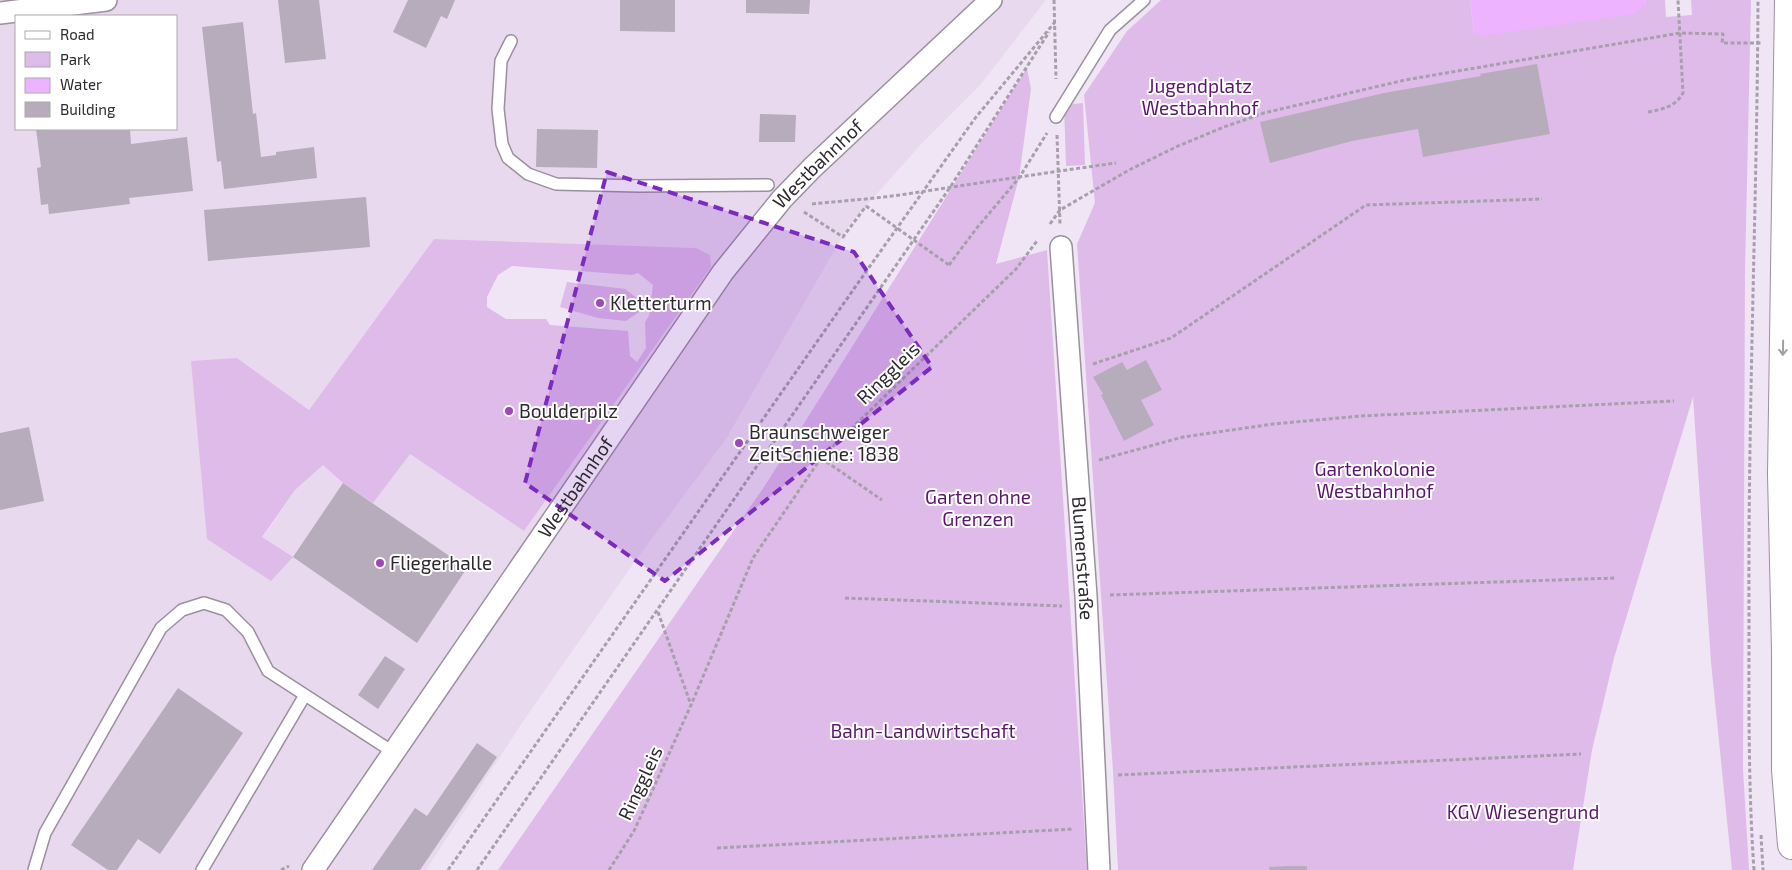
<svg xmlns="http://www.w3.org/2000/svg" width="1792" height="870" font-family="'Exo 2',sans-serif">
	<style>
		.built { fill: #e9d9ef; fill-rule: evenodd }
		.green { fill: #dfbbea; fill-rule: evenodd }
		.water { fill: #edb3ff }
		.building { fill: #b7acbb }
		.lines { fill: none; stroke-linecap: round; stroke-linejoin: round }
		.lane-casing { stroke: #9a909e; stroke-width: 14 }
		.street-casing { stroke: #9a909e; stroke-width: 24 }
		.secondary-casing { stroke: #9a909e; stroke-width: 30 }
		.path { stroke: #a79fab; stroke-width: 3; stroke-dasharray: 4 2.5; stroke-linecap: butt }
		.lane { stroke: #fff; stroke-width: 11 }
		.street { stroke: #fff; stroke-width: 21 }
		.secondary { stroke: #fff; stroke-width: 28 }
		.path-bridge { stroke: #a79fab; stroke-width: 3; stroke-dasharray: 4 2.5; stroke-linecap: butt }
		.oneway { stroke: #a09fa1 }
		.marked { fill: #7b2cbf; fill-opacity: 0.2; stroke: #7b2cbf; stroke-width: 4; stroke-dasharray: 10 6; stroke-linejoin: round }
		.poi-dot { fill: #9d48b6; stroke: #fff; stroke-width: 2 }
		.labels { text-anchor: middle; stroke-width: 4; stroke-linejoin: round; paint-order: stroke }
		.park-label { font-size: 19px; fill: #5b156d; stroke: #fff }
		.street-label { font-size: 19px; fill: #2d292f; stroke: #fff }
		.poi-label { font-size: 19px; fill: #2d292f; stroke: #fff; text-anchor: start }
	</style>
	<rect width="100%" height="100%" fill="#f0e5f4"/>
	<path class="built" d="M0,0H1046L981,84L923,142L849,225L726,439L633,564L522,723L426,870H0ZM16,16H176V129H16ZM434,239L696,248L710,255L711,267L524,531L410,454L343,483L323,465L295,490L262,538L237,358L309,410Z"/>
	<path class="green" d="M1161,0H1470L1474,33L1645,5L1646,0H1665L1666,17L1692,15L1691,0H1751L1745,272L1743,769L1749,870H1732L1711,662L1693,397L1614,658L1592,750L1573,870H1118L1113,771L1077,244L1095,203L1084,95L1127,31Z
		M1027,68L1031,89L1019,178L996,264L1047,250L1087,870H498L766,484Z
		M1083,103L1085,165L1066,166L1064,105Z
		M434,239L696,248L710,255L711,267L524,531L410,454L373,503L343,483L323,465L295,490L262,537L293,557L271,581L207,539L191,361L237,358L309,410ZM512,266L632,275L638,273L653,285L649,316L645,322L646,348L637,362L630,356L628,331L550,325L546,319H506L487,307V297L498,275Z
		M567,282L625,289L638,299L639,312L626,321L598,318L560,307Z"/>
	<path class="water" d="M1470,0H1646L1645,5L1633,14L1481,36L1474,33Z"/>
	<path class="building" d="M278,0H319L326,59L285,63Z
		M408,0H455L447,19L441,16L426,48L393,32Z
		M620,0H675V32L620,31Z
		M746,0H810L809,14L746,13Z
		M243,22L253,114L256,113L261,157L276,155V152L314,147L317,178L224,189L221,161L217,162L202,27Z
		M1537,64L1550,134L1423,157L1418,129L1352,141L1270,163L1260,122L1384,93L1481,76L1480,74Z
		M760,114L796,115L795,142H759Z
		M36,129H130L131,144L187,137L193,191L129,198L130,204L49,214L48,204L41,205L37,168L41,167Z
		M537,129L598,130L597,168L536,167Z
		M366,197L370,247L208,261L204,210Z
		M1146,360L1162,390L1141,400L1154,425L1124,441L1101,395L1103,394L1093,377L1122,362L1127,370Z
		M29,427L44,501L0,510V433Z
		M343,483L467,568L417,643L293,557Z
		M385,656L405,669L378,709L358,695Z
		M178,688L243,733L160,854L138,839L117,870H108L71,845Z
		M477,743L497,757L420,870H372L415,808L427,816Z
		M1288,866H1307V870H1270L1269,867Z"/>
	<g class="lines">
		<g class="lane-casing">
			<path id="lane" d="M511,41L501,61L498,109L502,144L508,158L528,174L556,184L639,186L768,185
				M1056,117L1110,30L1144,0
				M34,870L45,833L161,628L182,610L204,603L226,610L248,632L268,671L393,752
				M202,870L305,695"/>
		</g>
		<g class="street-casing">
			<g id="street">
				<path d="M0,13L106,0"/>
				<path id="s1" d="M1061,247L1086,596L1099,870"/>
				<path id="s2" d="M313,870L723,272L782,199L812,168L991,0"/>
			</g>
		</g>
		<g class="secondary-casing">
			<path id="secondary" d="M1789,0L1782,475L1786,650V770L1792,845"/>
		</g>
		<path class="path" d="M1054,0L1056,79
			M1648,112C1663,109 1675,107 1683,93L1678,0
			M1057,135L1060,224
			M812,204C841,201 871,199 900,195C972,184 1044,173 1116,163
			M804,212L843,237L866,206
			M1050,224L1060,210L1129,170L1178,146L1224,127L1264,113L1405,80L1680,33L1723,34L1722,43H1762
			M949,265L976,229L1019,178L1047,133
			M1093,364L1171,338L1366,205L1542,199
			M821,458L882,500
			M1099,460L1183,437L1273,424L1361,416L1674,401
			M1110,595L1615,578
			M845,598L1062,606
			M658,612L691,705
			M1118,775L1581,754
			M1761,835L1763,870
			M717,848L1074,829
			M281,870L289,866
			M448,870L858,283L976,117L1055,22
			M477,870L951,186L1049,32
			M609,870L634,831L691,705L753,558L821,458L1016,269L1037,241
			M1754,870C1748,784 1749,698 1749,612C1748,408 1757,204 1758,0"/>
		<use href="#lane" class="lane"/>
		<use href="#street" class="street"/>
		<use href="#secondary" class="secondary"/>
		<path class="path-bridge" d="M866,206L949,265"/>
	</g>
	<defs><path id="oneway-shaft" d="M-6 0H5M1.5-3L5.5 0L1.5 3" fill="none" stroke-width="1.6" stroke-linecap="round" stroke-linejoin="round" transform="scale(1.25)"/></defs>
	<use class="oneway" href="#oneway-shaft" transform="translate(1783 348) rotate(91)"/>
	<path class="marked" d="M607,172L854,252L932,367L665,581L525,483Z"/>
	<g class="poi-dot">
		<circle cx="600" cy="303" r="5"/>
		<circle cx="509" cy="411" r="5"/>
		<circle cx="739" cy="443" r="5"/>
		<circle cx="380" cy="563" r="5"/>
	</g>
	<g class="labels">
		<g class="park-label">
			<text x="1200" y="93">Jugendplatz<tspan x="1200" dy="22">Westbahnhof</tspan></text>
			<text x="1375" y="476">Gartenkolonie<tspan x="1375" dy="22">Westbahnhof</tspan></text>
			<text x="978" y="504">Garten ohne<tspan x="978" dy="22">Grenzen</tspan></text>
			<text x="923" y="738">Bahn-Landwirtschaft</text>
			<text x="1523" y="819">KGV Wiesengrund</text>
		</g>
		<g class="street-label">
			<text dy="7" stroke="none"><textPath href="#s2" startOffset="869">Westbahnhof</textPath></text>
			<text transform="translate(888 373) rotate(-44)" y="7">Ringgleis</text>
			<text dy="7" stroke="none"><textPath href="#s2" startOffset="464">Westbahnhof</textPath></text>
			<text dy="7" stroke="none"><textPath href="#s1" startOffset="312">Blumenstraße</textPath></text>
			<text transform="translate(640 783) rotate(-65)" y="7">Ringgleis</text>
		</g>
		<g class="poi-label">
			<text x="610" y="310">Kletterturm</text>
			<text x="519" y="418">Boulderpilz</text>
			<text x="749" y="439">Braunschweiger<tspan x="749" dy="22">ZeitSchiene: 1838</tspan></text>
			<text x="390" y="570">Fliegerhalle</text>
		</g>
	</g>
	<rect x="15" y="15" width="162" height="115" fill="#ffffff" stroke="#aba9ac"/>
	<rect x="25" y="31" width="25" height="8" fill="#ffffff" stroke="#aba9ac"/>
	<text x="60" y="40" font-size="15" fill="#2d292f">Road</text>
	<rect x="25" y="52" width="25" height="15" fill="#dfbbea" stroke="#aba9ac"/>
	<text x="60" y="65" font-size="15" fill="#2d292f">Park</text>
	<rect x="25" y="78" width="25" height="15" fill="#edb3ff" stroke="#aba9ac"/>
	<text x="60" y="90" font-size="15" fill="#2d292f">Water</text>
	<rect x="25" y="102" width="25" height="15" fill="#b7acbb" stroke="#aba9ac"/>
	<text x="60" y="115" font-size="15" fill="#2d292f">Building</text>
</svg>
